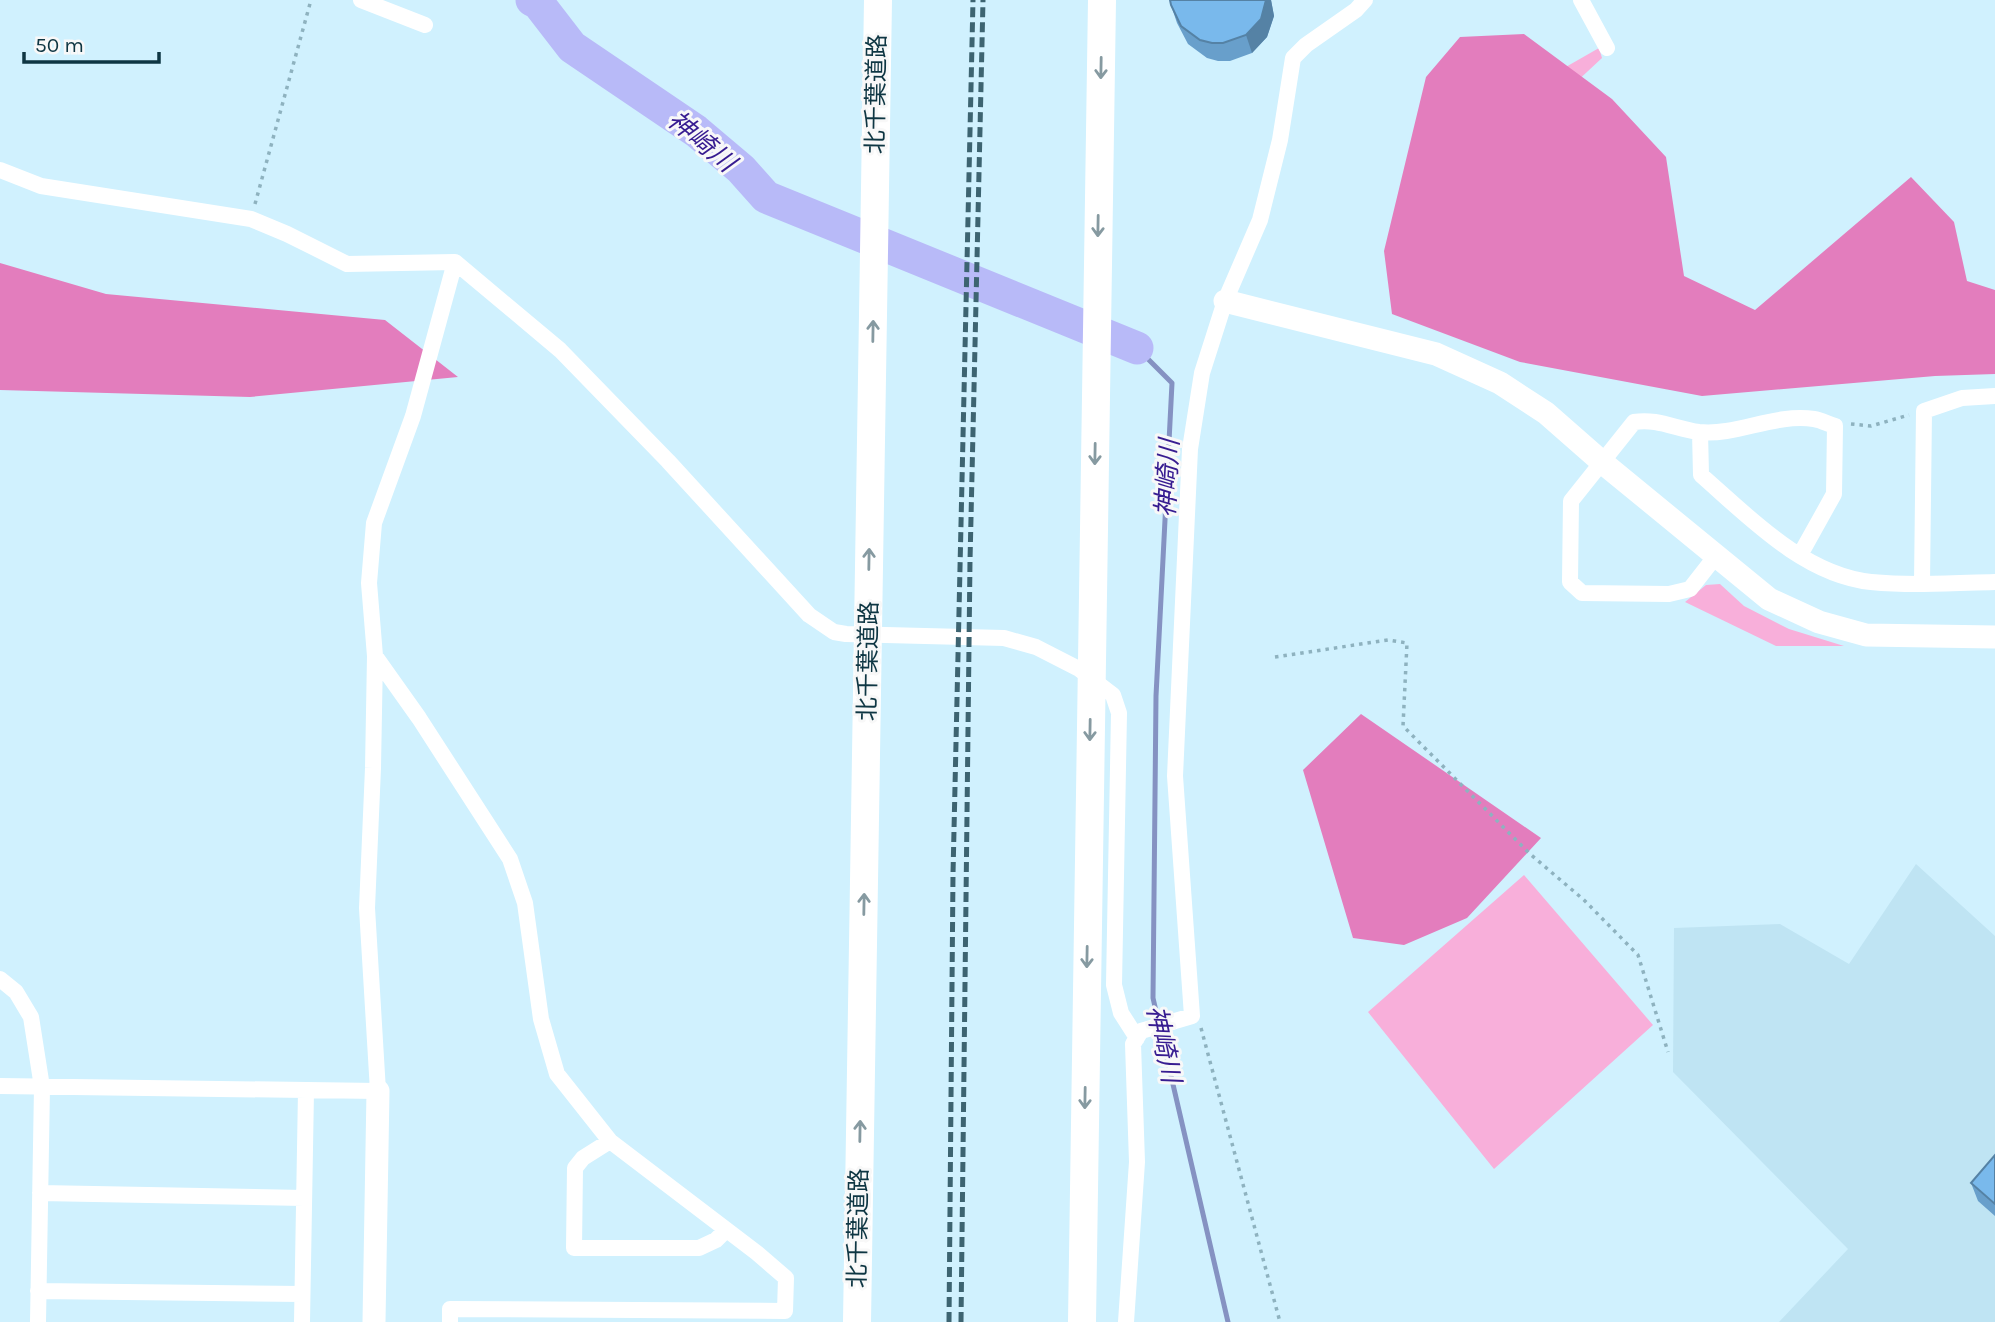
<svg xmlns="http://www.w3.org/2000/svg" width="1995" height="1322" font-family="Karla,'Noto Sans JP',sans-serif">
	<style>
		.built { fill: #bfe4f3 }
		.green { fill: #f8afda }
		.forest { fill: #e37dbd }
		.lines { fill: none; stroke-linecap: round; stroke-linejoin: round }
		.stream { stroke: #8592c2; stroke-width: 5 }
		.river { stroke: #b8baf8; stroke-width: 33 }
		.path { stroke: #8eb2bf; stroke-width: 3.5; stroke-dasharray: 3.5 5; stroke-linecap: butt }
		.street { stroke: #fff; stroke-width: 16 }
		.secondary { stroke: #fff; stroke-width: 23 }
		.highway { stroke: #fff; stroke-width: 28 }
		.rail { stroke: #3d6471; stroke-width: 5; stroke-dasharray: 10 5; stroke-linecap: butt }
		.wall { fill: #689fcb }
		.shaded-wall { fill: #5582a5 }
		.building { fill: #79b9ec; stroke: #5582a5; stroke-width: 2 }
		.oneway { stroke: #869aa1 }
		.labels { text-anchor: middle; stroke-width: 6; stroke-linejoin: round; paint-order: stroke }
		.street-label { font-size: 24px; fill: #0e3643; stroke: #f8f8f8 }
		.water-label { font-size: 26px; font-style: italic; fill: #371c91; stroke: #f8f8f8 }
	</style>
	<rect width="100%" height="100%" fill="#d0f1fe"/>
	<path class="built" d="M1916,864L1995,936V1322H1779L1848,1249L1673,1072L1674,928L1780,924L1849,964Z"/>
	<path class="green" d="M1599,48L1602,58L1573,85L1564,68Z
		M1720,584L1744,606L1789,629L1844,646H1776L1685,602L1706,585Z
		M1524,875L1653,1025L1494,1169L1368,1012Z"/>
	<path class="forest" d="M1524,34L1612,99L1666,157L1684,276L1755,310L1911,177L1954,222L1967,281L1995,290V374L1935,376L1702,396L1520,362L1392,314L1384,251L1426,77L1460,37Z
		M0,263L106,294L385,320L458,377L250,397L0,390Z
		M1361,714L1541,838L1467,918L1404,945L1353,938L1303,770Z"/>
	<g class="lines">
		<path class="stream" d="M1137,348L1172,383L1156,696L1153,998L1228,1322"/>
		<path class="river" d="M532,0L538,3L572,47L696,131L741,169L766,197L1137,348"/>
		<path class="path" d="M255,204L311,0
			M1851,424L1871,426L1909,415
			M1275,657L1388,640L1407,643L1403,726L1530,854L1584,900L1638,955L1668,1052
			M1201,1028L1280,1322"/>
		<path class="street" d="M361,0L425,25
			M1581,0L1607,48
			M0,170L41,186L251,219L287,234L347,264L455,262L560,350L668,461L809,615L834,632L846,634L1004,638L1036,647L1079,669L1113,695L1119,713L1114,985L1121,1013L1137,1038
			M1700,432L1701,475C1749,517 1804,575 1871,582C1912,586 1954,583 1995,582
			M1715,557L1690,589L1669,594L1582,593L1570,582L1571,501L1634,422C1657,418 1676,429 1699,432C1737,436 1775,413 1814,419C1821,420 1828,424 1835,426L1834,494L1800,555
			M1922,583L1924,411L1962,398L1995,396
			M0,979L16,992L31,1017L42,1087L38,1322
			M0,1086L378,1091L367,908L373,768L375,656
			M610,1141L583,1158L575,1168L574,1248H699L716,1240L726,1230
			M40,1193L304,1198
			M38,1291L302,1294
			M302,1322L306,1091
			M450,1322V1309L785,1311L786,1278L757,1253L610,1141L557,1074L541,1019L525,903L510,859L419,718L375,656L369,583L374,523L413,416L455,262
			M1126,1322L1137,1162L1133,1044L1141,1031L1192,1016L1175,776L1190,449L1202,373L1225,301L1260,220L1280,140L1293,58L1306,45L1356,10L1365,0"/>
		<path class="secondary" d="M1225,301L1436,354L1500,383L1546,413L1603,463L1769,599L1819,622L1866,635L1995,637
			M374,1322L378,1091"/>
		<path class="highway" d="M857,1322L878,0
			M1082,1322L1102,0"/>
		<path class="rail" d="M949,1322L953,874L973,0
			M961,1322L970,561L983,0"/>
	</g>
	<path class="wall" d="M1170,0H1271L1274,16L1267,37L1252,53L1230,61H1218L1207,58L1188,44L1177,23L1171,5Z
		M1995,1155V1216L1978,1201L1971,1183Z"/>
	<path class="shaded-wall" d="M1266,0H1271L1274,16L1267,37L1252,53L1246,35Z"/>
	<path class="building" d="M1170,0H1266L1261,19L1246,35L1223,43H1212L1200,40L1181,26L1171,5Z
		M1995,1155V1204L1971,1183Z"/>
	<defs><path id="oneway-shaft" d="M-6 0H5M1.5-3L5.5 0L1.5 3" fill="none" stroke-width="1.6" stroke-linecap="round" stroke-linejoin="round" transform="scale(1.75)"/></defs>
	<g class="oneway">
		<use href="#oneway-shaft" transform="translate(1101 68) rotate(91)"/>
		<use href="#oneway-shaft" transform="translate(1098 226) rotate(91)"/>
		<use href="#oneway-shaft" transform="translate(873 331) rotate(-89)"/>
		<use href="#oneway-shaft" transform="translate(1095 454) rotate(91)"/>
		<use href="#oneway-shaft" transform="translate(869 559) rotate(-89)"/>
		<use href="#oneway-shaft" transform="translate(1090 730) rotate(91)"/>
		<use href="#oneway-shaft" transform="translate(864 904) rotate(-89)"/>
		<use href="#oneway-shaft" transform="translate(1087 957) rotate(91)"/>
		<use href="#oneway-shaft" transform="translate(1085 1098) rotate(91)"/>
		<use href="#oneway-shaft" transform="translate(860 1131) rotate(-89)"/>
	</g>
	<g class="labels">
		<g class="street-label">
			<text transform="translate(876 94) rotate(-89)" y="8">北千葉道路</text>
			<text transform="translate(868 661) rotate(-89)" y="8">北千葉道路</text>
			<text transform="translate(858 1228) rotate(-89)" y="8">北千葉道路</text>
		</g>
		<g class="water-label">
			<text transform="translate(702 141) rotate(40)" y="9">神崎川</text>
			<text transform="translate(1167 478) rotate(-87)" y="9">神崎川</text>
			<text transform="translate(1164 1044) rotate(78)" y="9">神崎川</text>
		</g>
	</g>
	<path d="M24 52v10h135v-10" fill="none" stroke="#0e3643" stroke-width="3.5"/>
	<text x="35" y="52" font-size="21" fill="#0e3643" stroke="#f8f8f8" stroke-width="5" paint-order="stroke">50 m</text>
</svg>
